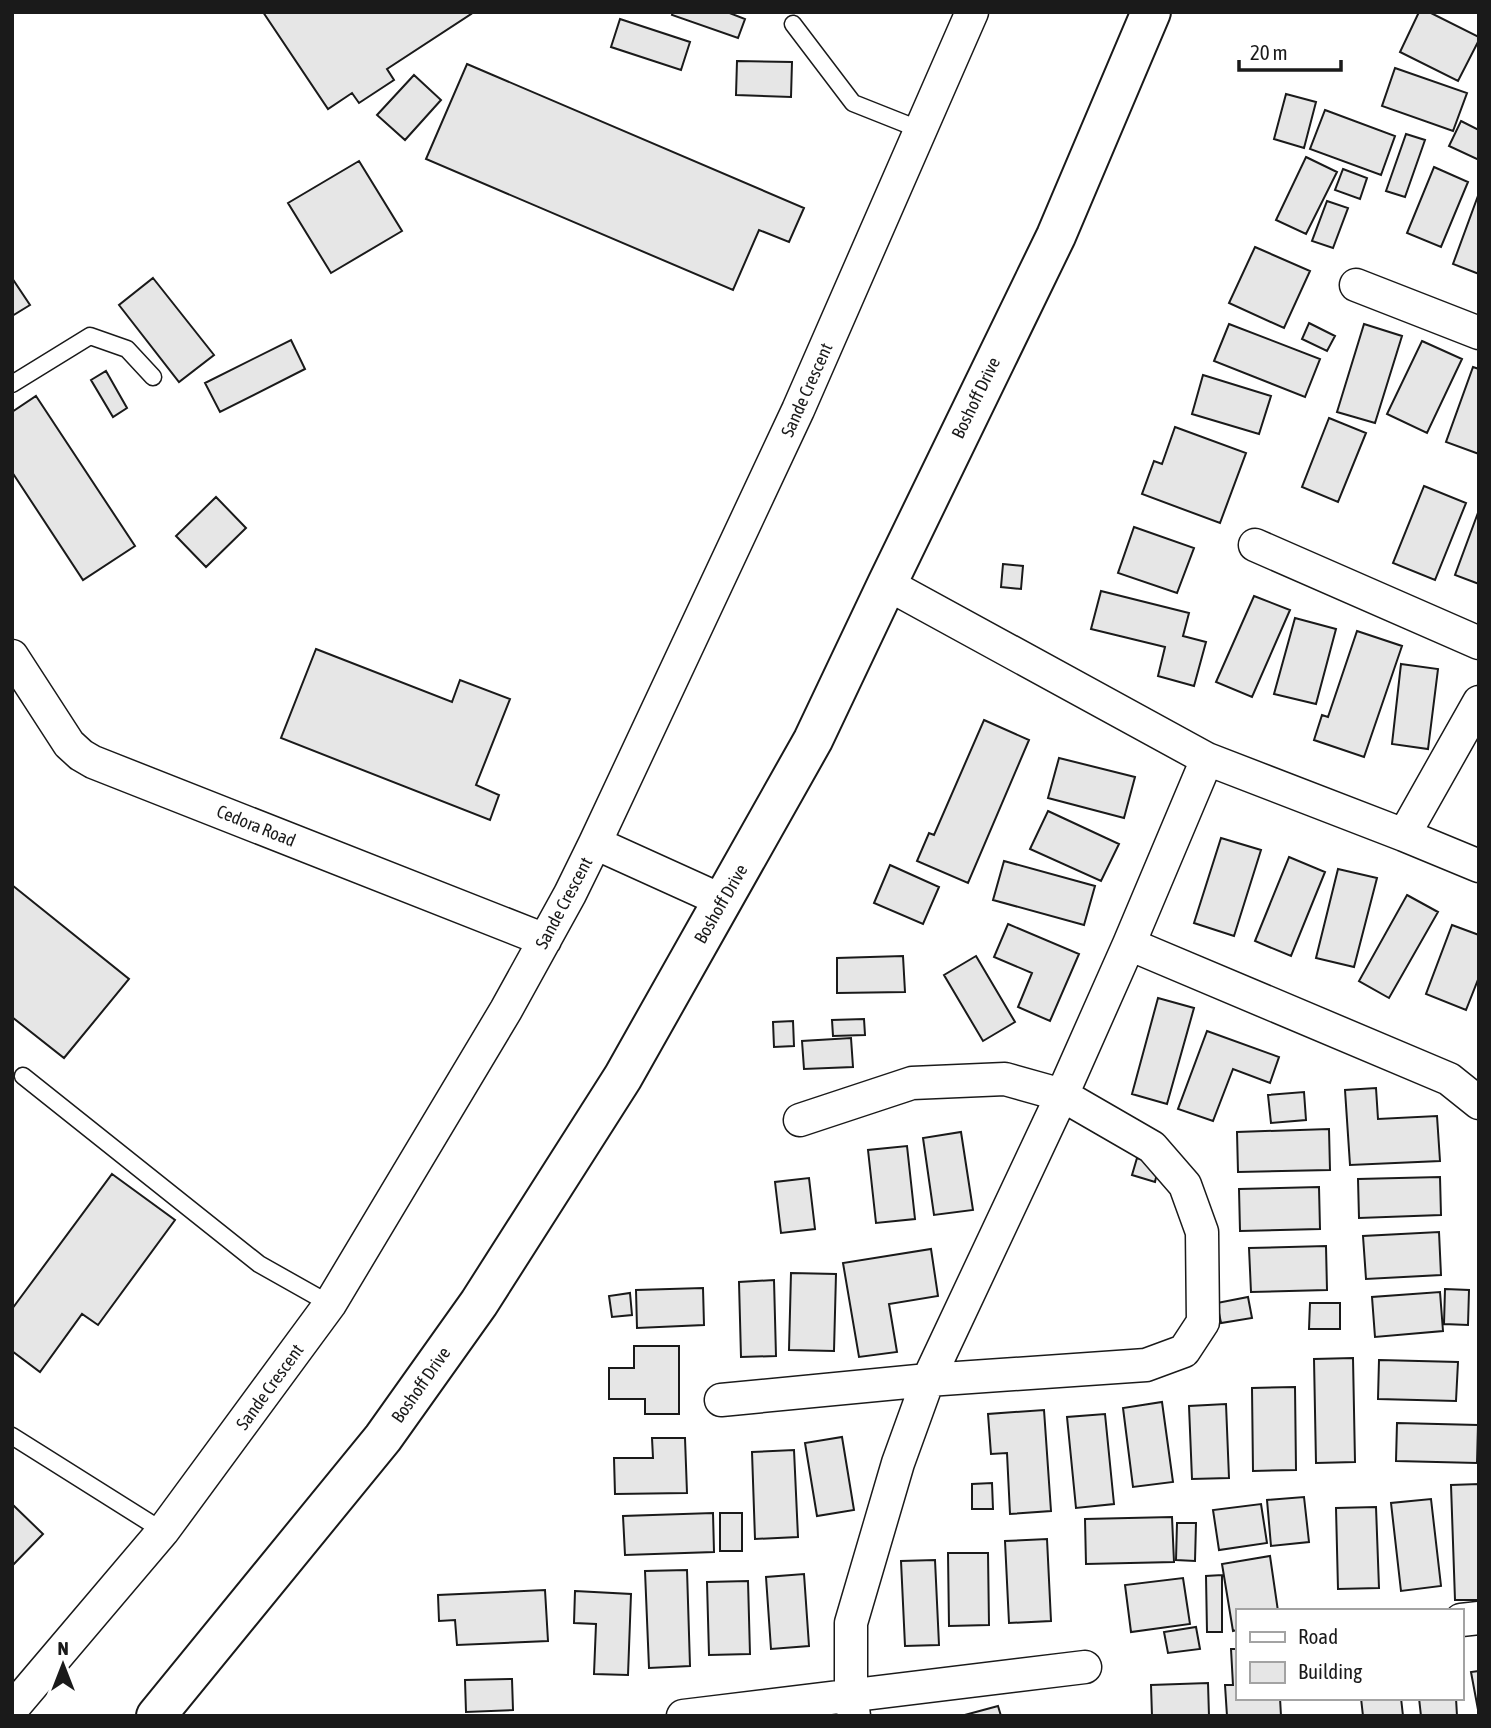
<svg xmlns="http://www.w3.org/2000/svg" width="1491" height="1728" font-family="'Asap Condensed',sans-serif">
	<style>
		.building { fill: #e6e6e6; stroke: #1a1a1a; stroke-width: 2 }
		.lines { fill: none; stroke-linecap: round; stroke-linejoin: round }
		.lane-casing { stroke: #1a1a1a; stroke-width: 19 }
		.street-casing { stroke: #1a1a1a; stroke-width: 35 }
		.secondary-casing { stroke: #1a1a1a; stroke-width: 42 }
		.lane { stroke: #fff; stroke-width: 16 }
		.street { stroke: #fff; stroke-width: 32 }
		.secondary { stroke: #fff; stroke-width: 38 }
		.labels { text-anchor: middle; stroke-width: 5; stroke-linejoin: round; paint-order: stroke }
		.street-label { font-size: 18px; fill: #1a1a1a; stroke: #fff }
	</style>
	<rect width="100%" height="100%" fill="#fff"/>
	<path class="building" d="M263,12H469L471,14L387,69L394,80L359,103L352,93L328,109Z
		M673,12H727L745,19L738,38L672,15Z
		M1419,12H1429L1479,37V40L1458,81L1400,52Z
		M620,19L690,42L681,70L611,47Z
		M737,61L792,62L791,97L736,95Z
		M467,64L804,208L789,242L759,230L733,290L426,159Z
		M1395,68L1467,93L1453,131L1382,106Z
		M414,75L441,100L405,140L377,115Z
		M1286,94L1316,102L1304,148L1274,139Z
		M1325,110L1395,136L1381,175L1310,149Z
		M1461,121L1479,130V160L1449,146Z
		M1406,134L1425,140L1405,197L1386,191Z
		M1306,157L1337,172L1306,234L1276,220Z
		M359,161L402,231L331,273L288,203Z
		M1434,167L1468,182L1441,247L1407,233Z
		M1343,169L1367,178L1360,199L1335,190Z
		M1479,193V274L1453,264Z
		M1327,201L1348,208L1333,248L1312,241Z
		M1255,247L1310,271L1284,328L1229,303Z
		M12,278L30,305L12,316Z
		M153,278L214,355L179,382L119,305Z
		M1309,323L1335,336L1327,351L1302,339Z
		M1229,324L1320,359L1305,397L1214,361Z
		M1364,324L1402,336L1375,423L1337,412Z
		M291,340L305,369L220,412L205,383Z
		M1422,341L1462,359L1427,433L1387,414Z
		M1473,367L1479,369V454L1446,442Z
		M106,371L127,408L113,417L91,380Z
		M1203,375L1271,396L1259,434L1192,414Z
		M36,396L135,546L83,580L12,472V412Z
		M1329,418L1366,433L1338,502L1302,487Z
		M1175,427L1246,453L1220,523L1142,494L1154,461L1162,464Z
		M1424,486L1466,503L1435,580L1393,563Z
		M216,497L246,528L206,567L176,536Z
		M1479,510V584L1455,575Z
		M1134,527L1194,548L1177,593L1118,573Z
		M1003,564L1023,566L1021,589L1001,587Z
		M1101,591L1189,613L1183,636L1206,642L1194,686L1158,676L1165,647L1091,629Z
		M1254,596L1290,610L1252,697L1216,682Z
		M1295,618L1336,629L1316,704L1274,694Z
		M1357,631L1402,646L1364,757L1314,740L1322,715L1328,717Z
		M316,649L452,702L460,680L510,699L476,785L499,795L490,820L281,738Z
		M1401,664L1438,669L1428,749L1392,744Z
		M984,720L1029,740L968,883L917,861L929,833L934,835Z
		M1059,758L1135,777L1124,818L1048,798Z
		M1048,811L1119,844L1101,881L1030,849Z
		M1221,838L1261,850L1234,936L1194,923Z
		M1289,857L1325,872L1291,956L1255,941Z
		M1004,861L1095,886L1084,925L993,900Z
		M890,865L939,887L923,924L874,903Z
		M1338,869L1377,878L1354,967L1316,958Z
		M12,885L129,979L64,1058L12,1017Z
		M1407,895L1438,912L1389,998L1359,981Z
		M1008,924L1079,954L1050,1021L1018,1007L1032,973L994,957Z
		M1452,925L1479,935V977L1466,1010L1426,994Z
		M903,956L905,992L837,993V958Z
		M976,956L1015,1022L983,1041L944,975Z
		M1158,998L1194,1008L1167,1104L1132,1094Z
		M864,1019L865,1035L833,1036L832,1020Z
		M793,1021L794,1046L774,1047L773,1022Z
		M1207,1031L1279,1057L1270,1083L1233,1069L1213,1121L1178,1109Z
		M851,1038L853,1067L804,1069L802,1041Z
		M1376,1088L1378,1119L1437,1116L1440,1161L1350,1165L1345,1090Z
		M1304,1092L1306,1120L1271,1123L1268,1095Z
		M1329,1129L1330,1170L1238,1172L1237,1132Z
		M961,1132L973,1210L934,1215L923,1138Z
		M907,1146L915,1219L876,1223L868,1150Z
		M1137,1158L1159,1164L1155,1182L1132,1175Z
		M112,1174L175,1220L98,1325L82,1314L40,1372L12,1351V1309Z
		M1440,1177L1441,1215L1359,1218L1358,1179Z
		M809,1178L815,1229L781,1233L775,1182Z
		M1319,1187L1320,1229L1240,1231L1239,1189Z
		M1439,1232L1441,1275L1366,1279L1363,1236Z
		M1326,1246L1327,1290L1251,1292L1249,1248Z
		M931,1249L938,1296L889,1304L897,1352L859,1357L843,1263Z
		M791,1273L836,1274L834,1351L789,1350Z
		M774,1280L776,1356L741,1357L739,1282Z
		M703,1288L704,1325L637,1328L636,1290Z
		M1445,1289L1469,1290L1468,1325L1444,1324Z
		M1440,1292L1443,1331L1375,1337L1372,1297Z
		M630,1293L632,1315L612,1317L609,1296Z
		M1248,1297L1252,1318L1221,1323L1217,1303Z
		M1310,1303H1340V1329H1309Z
		M634,1346H679V1414H645V1399H609V1368H634Z
		M1353,1358L1355,1462L1316,1463L1314,1359Z
		M1379,1360L1458,1362L1456,1401L1378,1399Z
		M1295,1387L1296,1470L1253,1471L1252,1388Z
		M1162,1402L1173,1482L1133,1487L1123,1408Z
		M1226,1404L1229,1478L1192,1479L1189,1406Z
		M1044,1410L1051,1511L1010,1514L1007,1453L991,1454L988,1414Z
		M1105,1414L1114,1504L1076,1508L1067,1417Z
		M1397,1423L1478,1425L1477,1463L1396,1461Z
		M842,1437L854,1510L817,1516L805,1443Z
		M652,1438H685L687,1493L615,1494L614,1458H653Z
		M794,1450L798,1537L755,1539L752,1452Z
		M992,1483L993,1509H972V1484Z
		M1479,1484V1600H1455L1451,1485Z
		M1304,1497L1309,1542L1271,1546L1267,1500Z
		M1431,1499L1441,1586L1401,1591L1391,1503Z
		M12,1504L43,1534L12,1566Z
		M1261,1504L1267,1543L1219,1550L1213,1510Z
		M1376,1507L1379,1588L1338,1589L1336,1508Z
		M713,1513L714,1552L625,1555L623,1516Z
		M720,1513H742V1551H720Z
		M1172,1517L1174,1562L1086,1564L1085,1519Z
		M1177,1523H1196L1195,1561L1176,1560Z
		M1047,1539L1051,1621L1009,1623L1005,1541Z
		M948,1553H988L989,1625L949,1626Z
		M1270,1556L1278,1611H1237V1630L1233,1631L1222,1564Z
		M935,1560L939,1645L905,1646L901,1561Z
		M687,1570L690,1666L649,1668L645,1571Z
		M804,1574L809,1646L771,1649L766,1577Z
		M1222,1575V1632H1207L1206,1576Z
		M1183,1578L1190,1624L1131,1632L1125,1585Z
		M748,1581L750,1654L709,1655L707,1582Z
		M545,1590L548,1641L457,1645L455,1620L439,1621L438,1595Z
		M575,1591L631,1594L628,1675L594,1674L596,1624L574,1623Z
		M1196,1627L1200,1649L1168,1653L1164,1632Z
		M1231,1649H1237V1698H1280L1281,1716H1227L1225,1685H1233Z
		M1479,1671V1715L1471,1672Z
		M512,1679L513,1710L466,1712L465,1680Z
		M1208,1683L1209,1716H1152L1151,1685Z
		M1361,1698H1401L1403,1716H1363Z
		M1419,1698H1456L1457,1716H1421Z
		M998,1706L1001,1716H961Z"/>
	<g class="lines">
		<g class="lane-casing">
			<path id="lane" d="M793,24L853,103L921,130
				M12,384L90,336L127,349L153,377
				M23,1076L259,1264L330,1304
				M12,1436L163,1531"/>
		</g>
		<g class="street-casing">
			<path id="street" d="M1356,285L1479,333
				M1255,545L1479,643
				M887,584L1207,759L1404,835L1479,866
				M12,656L69,744L81,755L93,762L545,940
				M1404,835L1479,702
				M595,843L723,901
				M1129,944L1449,1079L1479,1103
				M721,1400L928,1380L1146,1365L1184,1351L1203,1322L1202,1232L1185,1185L1152,1147L1062,1095L1005,1079L912,1083L800,1120
				M1461,1620L1479,1618
				M12,1709L163,1531L330,1304L506,1010L570,894L595,843L798,410L972,12
				M683,1716L1085,1667
				M854,1716L851,1695V1623L898,1463L928,1380L1062,1095L1129,944L1207,759"/>
		</g>
		<g class="secondary-casing">
			<path id="secondary" d="M156,1716L383,1438L479,1303L623,1077L813,740L887,584L1056,236L1151,12"/>
		</g>
		<use href="#lane" class="lane"/>
		<use href="#street" class="street"/>
		<use href="#secondary" class="secondary"/>
	</g>
	<g class="labels">
		<g class="street-label">
			<text transform="translate(807 390) rotate(-66)" y="6">Sande Crescent</text>
			<text transform="translate(976 398) rotate(-64)" y="6">Boshoff Drive</text>
			<text transform="translate(256 826) rotate(22)" y="6">Cedora Road</text>
			<text transform="translate(564 903) rotate(-62)" y="6">Sande Crescent</text>
			<text transform="translate(721 904) rotate(-60)" y="6">Boshoff Drive</text>
			<text transform="translate(421 1385) rotate(-55)" y="6">Boshoff Drive</text>
			<text transform="translate(270 1387) rotate(-54)" y="6">Sande Crescent</text>
		</g>
	</g>
	<rect width="1491" height="1728" fill="none" stroke="#1a1a1a" stroke-width="28"/>
	<rect x="1236" y="1609" width="228" height="91" fill="#ffffff" stroke="#a3a3a3" stroke-width="2"/>
	<rect x="1250" y="1632" width="35" height="10" fill="#ffffff" stroke="#a3a3a3" stroke-width="2"/>
	<text x="1298" y="1644" font-size="21" fill="#1a1a1a">Road</text>
	<rect x="1250" y="1662" width="35" height="21" fill="#e6e6e6" stroke="#a3a3a3" stroke-width="2"/>
	<text x="1298" y="1679" font-size="21" fill="#1a1a1a">Building</text>
	<g transform="translate(63 1665)" stroke="#ffffff" stroke-width="5" paint-order="stroke">
	<path d="M0-5L12 26L0 18L-12 26Z" fill="#1a1a1a"/>
	<text y="-10" font-size="19" font-weight="bold" text-anchor="middle" fill="#1a1a1a">N</text>
	</g>
	<path d="M1239 60v10h102v-10" fill="none" stroke="#1a1a1a" stroke-width="3.5"/>
	<text x="1250" y="60" font-size="21" fill="#1a1a1a" stroke="#ffffff" stroke-width="5" paint-order="stroke">20 m</text>
</svg>
